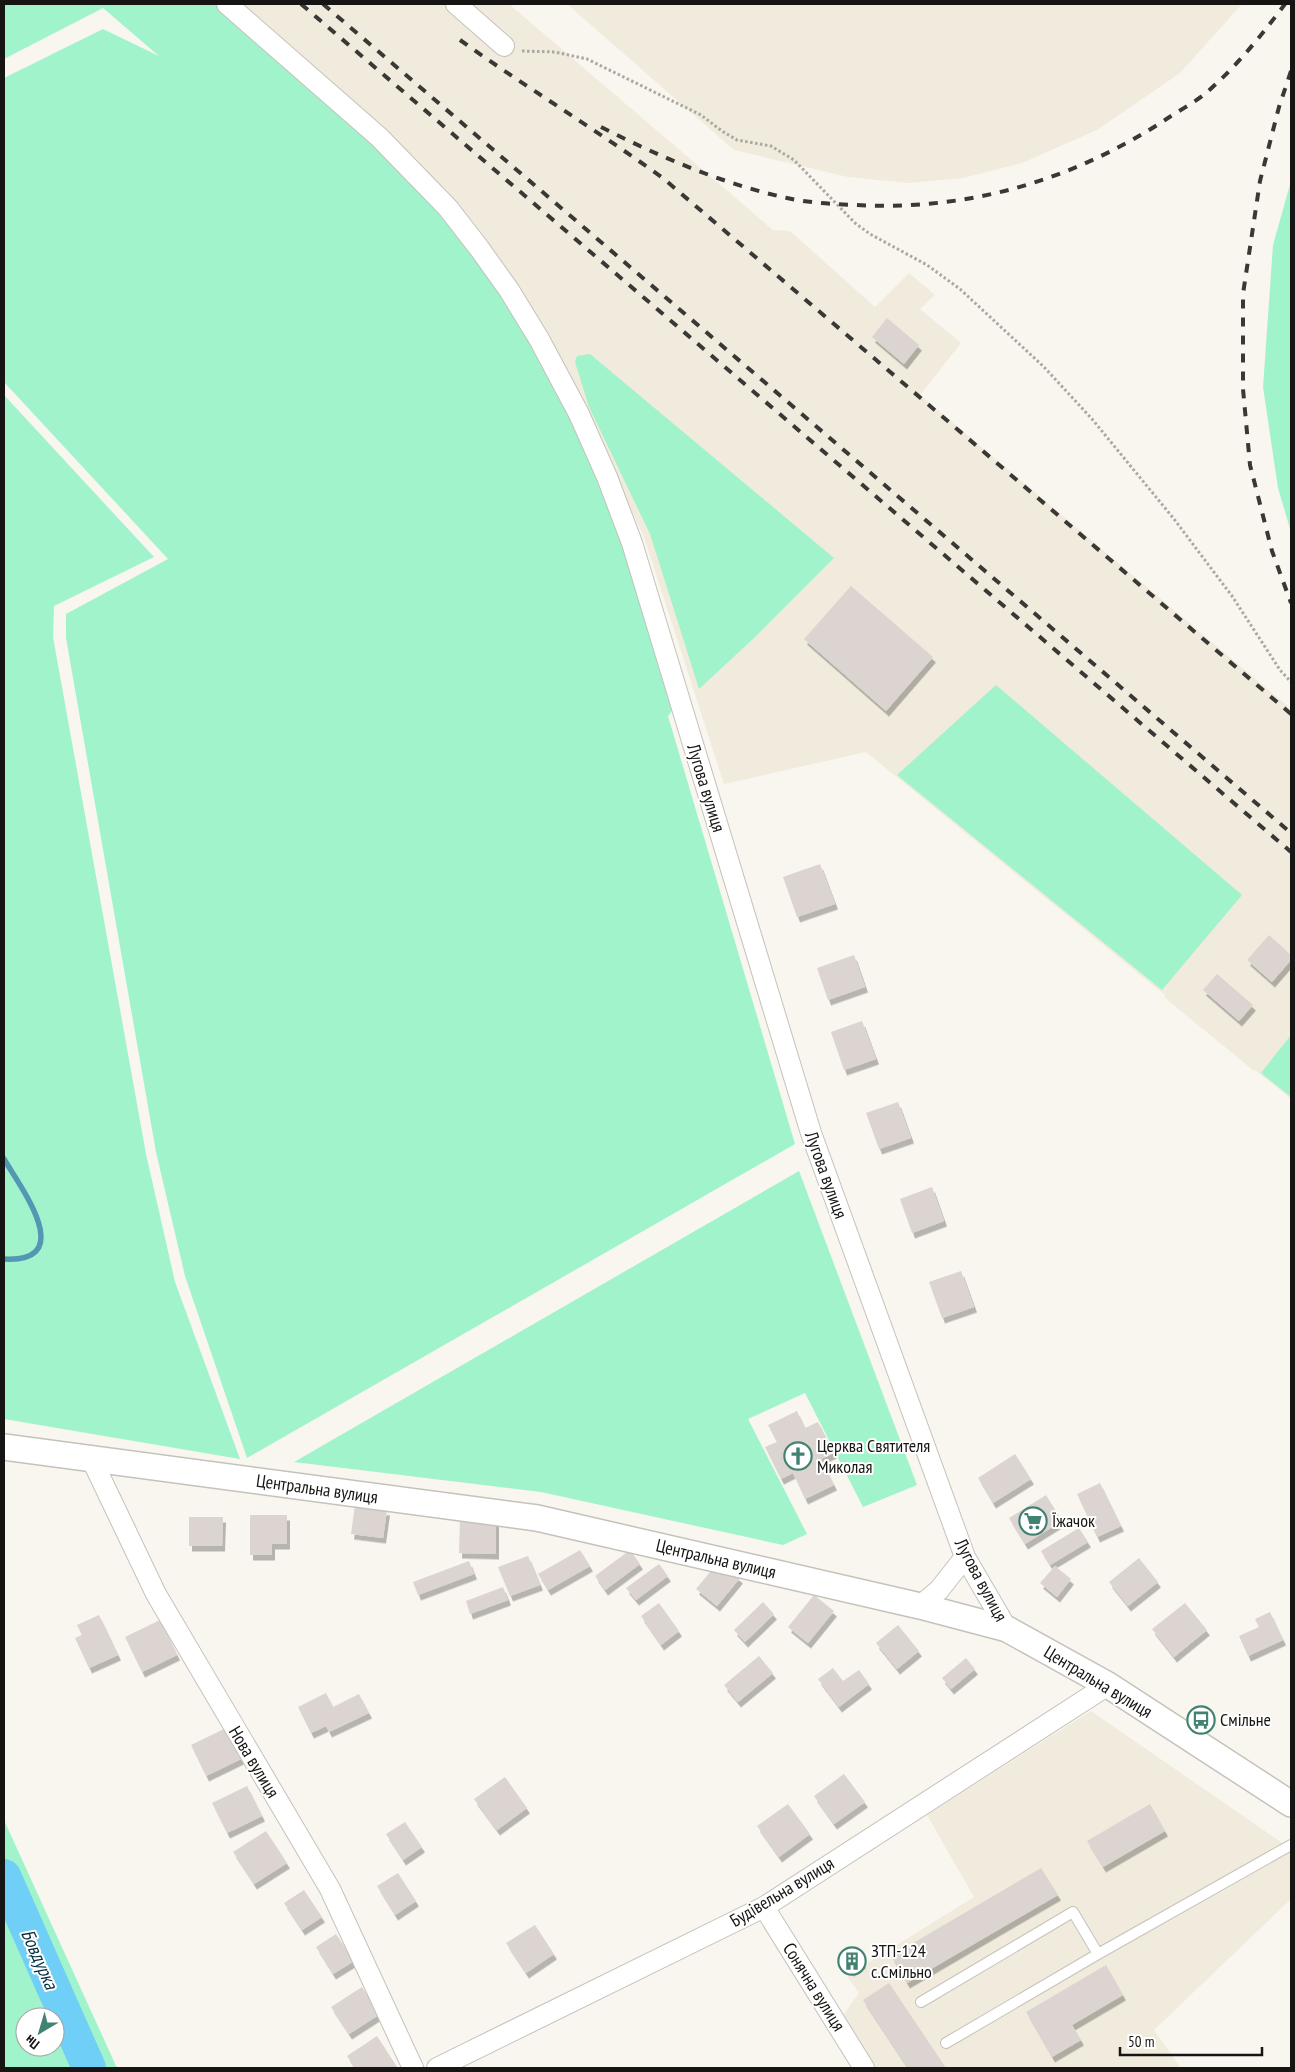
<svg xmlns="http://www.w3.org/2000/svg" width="1295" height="2072" font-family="'PT Sans Narrow',sans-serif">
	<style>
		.built { fill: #f0ebdc }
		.green { fill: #a1f3cc; fill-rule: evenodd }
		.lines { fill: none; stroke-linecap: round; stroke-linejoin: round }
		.stream { stroke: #5497b2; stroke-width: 5.5 }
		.river { stroke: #6fcff6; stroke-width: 34 }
		.building { fill: #dcd4d1; filter: url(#shadow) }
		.service-casing { stroke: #c5c2bb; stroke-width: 12 }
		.minor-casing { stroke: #c5c2bb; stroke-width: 22 }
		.tertiary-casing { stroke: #c5c2bb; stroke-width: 28 }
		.path { stroke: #aaa8a2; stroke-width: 3; stroke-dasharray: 2.5 2.5; stroke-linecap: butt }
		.service { stroke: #fff; stroke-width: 10 }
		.minor { stroke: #fff; stroke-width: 20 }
		.tertiary { stroke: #fff; stroke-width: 25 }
		.rail { stroke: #3a3835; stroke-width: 4; stroke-dasharray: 9 9; stroke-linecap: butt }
		.labels { text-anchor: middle; stroke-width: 4; stroke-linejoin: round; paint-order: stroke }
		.street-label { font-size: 18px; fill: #161513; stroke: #fff }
		.poi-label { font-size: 18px; fill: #161513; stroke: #fff; text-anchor: start }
		.water-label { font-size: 19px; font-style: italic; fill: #023140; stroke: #fff }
	</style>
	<defs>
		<filter id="shadow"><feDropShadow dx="3" dy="5.5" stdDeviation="0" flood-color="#0004"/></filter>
	</defs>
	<rect width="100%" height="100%" fill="#f8f6ee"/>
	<path class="built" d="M237,4H509L773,230L790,231L875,307L909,273L935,295L920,309L961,343L920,395L1291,709V1099L1255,1070L1254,1071L1164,997L1165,995L866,752L724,784L644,537L584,410Z
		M567,4H1242L1180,73L1097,130L1022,163L963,178L908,183L848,177L734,150Z
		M1091,1711L1291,1849V1899L1154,2030L1181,2068H874L841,2018L859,1993L847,1976L974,1897L927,1815Z"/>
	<path class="green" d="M4,4H217L376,143L442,214L471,251L501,295L532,344L573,418L613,511L675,707L668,716L795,1144L247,1458L185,1276L156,1152L66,638V614L168,559L4,382V78L103,29L159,56L103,8L4,59Z
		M1291,181V532L1278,488L1263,387L1273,245Z
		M590,354L834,558L754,638L699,689L650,534L589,407L575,362L577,356Z
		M4,395L154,557L54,606L53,637L146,1154L175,1282L240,1459L4,1419Z
		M996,685L1242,895L1162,990L897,775Z
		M1291,1035V1097L1261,1073Z
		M799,1171L917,1485L863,1507L805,1393L748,1419L807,1534L783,1545L541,1492L294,1462Z
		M4,1820L117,2068H4ZM25,2017H55V2047H25Z"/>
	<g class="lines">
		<path class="stream" d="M4,1159C21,1188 78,1263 4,1259"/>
		<path class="river" d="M4,1876L89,2068"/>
	</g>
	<path class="building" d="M887,318L919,345L904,364L872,337Z
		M851,586L933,657L886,711L804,639Z
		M820,864L835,904L797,917L783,877Z
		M1269,935L1291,955V960L1272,982L1247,960Z
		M854,955L865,987L828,1000L817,968Z
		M1217,974L1253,1005L1239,1021L1203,990Z
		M862,1021L876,1059L844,1070L831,1032Z
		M898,1102L911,1138L879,1149L866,1113Z
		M932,1187L944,1221L912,1233L900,1199Z
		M961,1271L974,1307L942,1318L929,1282Z
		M797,1411L805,1428L818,1422L834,1453L821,1459L834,1485L805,1499L793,1473L781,1479L765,1447L777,1442L768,1425Z
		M1015,1454L1031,1479L993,1503L978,1478Z
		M1100,1483L1121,1526L1097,1537L1077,1494Z
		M1046,1495L1062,1521L1025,1544L1009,1518Z
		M355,1505L387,1510L383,1538L351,1534Z
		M250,1515H287V1544H272V1555H250Z
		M189,1517H223L222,1546H189Z
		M460,1519H496V1554L459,1553Z
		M1079,1528L1088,1542L1050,1565L1041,1551Z
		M580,1550L590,1566L548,1590L538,1574Z
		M630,1550L640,1564L605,1590L595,1576Z
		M528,1556L540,1585L510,1596L498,1567Z
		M1139,1558L1158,1582L1128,1606L1109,1582Z
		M469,1561L474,1574L418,1595L413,1582Z
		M719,1561L740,1578L717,1606L696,1589Z
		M659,1564L668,1576L636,1600L626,1588Z
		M1055,1566L1071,1579L1057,1597L1040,1583Z
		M503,1587L508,1600L470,1614L466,1601Z
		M814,1595L834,1611L808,1643L788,1627Z
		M763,1602L774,1614L745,1642L734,1630Z
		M659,1603L679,1631L661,1645L641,1616Z
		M1185,1603L1207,1630L1174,1657L1152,1629Z
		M1270,1612L1283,1640L1248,1656L1239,1636L1259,1627L1255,1619Z
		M99,1615L118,1655L89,1668L75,1638L82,1635L77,1625Z
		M160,1620L177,1655L142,1672L125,1637Z
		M898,1625L919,1651L897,1669L876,1643Z
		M759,1656L773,1673L738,1702L724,1685Z
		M966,1658L975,1669L951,1689L942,1678Z
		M833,1668L843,1681L859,1670L869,1684L839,1707L818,1679Z
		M326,1693L333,1707L359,1694L369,1713L329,1732L326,1726L311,1733L298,1707Z
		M226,1728L241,1759L206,1776L191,1745Z
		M844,1774L865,1802L834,1824L814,1796Z
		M505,1777L527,1808L497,1830L474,1799Z
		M247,1786L262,1816L227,1833L212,1803Z
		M788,1804L810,1834L779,1857L757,1826Z
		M1150,1804L1165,1831L1103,1867L1087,1841Z
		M405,1822L422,1847L403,1860L386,1834Z
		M266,1831L287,1863L254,1884L233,1852Z
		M1041,1868L1058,1895L907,1983L891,1956Z
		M398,1873L416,1901L395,1915L377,1886Z
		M304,1890L322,1917L302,1930L284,1903Z
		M535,1925L554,1954L526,1973L506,1943Z
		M336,1934L354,1961L333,1974L316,1947Z
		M854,1950L863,1963L851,1971L842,1959Z
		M1106,1965L1123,1995L1072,2025L1081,2040L1052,2057L1026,2012Z
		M889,1983L946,2068H908L863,2000Z
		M362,1987L380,2014L349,2034L331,2007Z
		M377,2036L397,2067L355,2068L347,2056Z"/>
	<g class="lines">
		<g class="service-casing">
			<path id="service" d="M921,2002L1073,1912L1098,1954
				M946,2043L1098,1954L1291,1845"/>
		</g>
		<g class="minor-casing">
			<path id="minor" d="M227,4L379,137L448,208L479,248L509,290L539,339L579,414L607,477L632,543L811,1133L965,1557L1007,1629
				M456,4L504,46
				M91,1458L156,1594L330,1889L413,2068
				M920,1606L939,1590L965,1557
				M764,1907L864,2068
				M437,2068L764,1907L1108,1685"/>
		</g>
		<g class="tertiary-casing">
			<path id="tertiary" d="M4,1447L537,1518L920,1606L1007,1629L1108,1685L1291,1804"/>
		</g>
		<path class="path" d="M522,51L555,52L587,59L701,115L722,131L737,140L771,146L794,160L855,223L870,234L927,265L960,289L1044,367L1092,419L1174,519L1232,596L1280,670L1291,682"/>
		<use href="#service" class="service"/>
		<use href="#minor" class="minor"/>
		<use href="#tertiary" class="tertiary"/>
		<path class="rail" d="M301,4L1291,852
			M323,4L1291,833
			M460,40C527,88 597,130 664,179L1291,714
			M1291,71L1279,107L1260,181L1243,294V389L1250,465L1272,551L1291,603
			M601,127C660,157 723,184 787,198C809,203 833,204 856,205C968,211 1071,181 1165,120C1178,111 1194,103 1206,93C1237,66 1261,36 1285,4"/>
	</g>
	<defs>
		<g id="church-ring" transform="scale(1.4375)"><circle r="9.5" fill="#fff" stroke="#428270" stroke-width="1.5"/><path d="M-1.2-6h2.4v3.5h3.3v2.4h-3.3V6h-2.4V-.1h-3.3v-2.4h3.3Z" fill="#428270"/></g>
		<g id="supermarket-ring" transform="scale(1.4375)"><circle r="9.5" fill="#fff" stroke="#428270" stroke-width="1.5"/><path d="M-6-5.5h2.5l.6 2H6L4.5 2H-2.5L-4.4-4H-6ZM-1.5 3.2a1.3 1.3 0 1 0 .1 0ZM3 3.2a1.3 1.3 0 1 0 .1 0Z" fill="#428270"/></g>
		<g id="bus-ring" transform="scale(1.4375)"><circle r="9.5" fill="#fff" stroke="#428270" stroke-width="1.5"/><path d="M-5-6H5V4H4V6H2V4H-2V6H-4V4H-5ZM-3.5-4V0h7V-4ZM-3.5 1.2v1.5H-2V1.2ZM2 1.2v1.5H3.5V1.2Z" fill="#428270"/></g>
		<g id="building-ring" transform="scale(1.4375)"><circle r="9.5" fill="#fff" stroke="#428270" stroke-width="1.5"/><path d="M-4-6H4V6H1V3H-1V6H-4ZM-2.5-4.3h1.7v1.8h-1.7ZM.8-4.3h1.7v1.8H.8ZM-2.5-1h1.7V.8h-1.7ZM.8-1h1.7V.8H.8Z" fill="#428270"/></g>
	</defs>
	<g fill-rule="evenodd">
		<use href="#church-ring" x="798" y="1456"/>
		<use href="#supermarket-ring" x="1033" y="1521"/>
		<use href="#bus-ring" x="1201" y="1720"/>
		<use href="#building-ring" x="852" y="1961"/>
	</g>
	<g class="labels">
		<g class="street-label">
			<text transform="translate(706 788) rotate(73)" y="6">Лугова вулиця</text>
			<text transform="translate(826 1175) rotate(70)" y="6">Лугова вулиця</text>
			<text transform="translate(317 1489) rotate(8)" y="6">Центральна вулиця</text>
			<text transform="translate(716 1559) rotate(13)" y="6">Центральна вулиця</text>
			<text transform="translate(981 1580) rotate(62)" y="6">Лугова вулиця</text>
			<text transform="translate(1098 1682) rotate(31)" y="6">Центральна вулиця</text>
			<text transform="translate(254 1762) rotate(59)" y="6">Нова вулиця</text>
			<text transform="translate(782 1892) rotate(-31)" y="6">Будівельна вулиця</text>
			<text transform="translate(814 1987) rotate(58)" y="6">Сонячна вулиця</text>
		</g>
		<g class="poi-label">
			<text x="817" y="1452">Церква Святителя<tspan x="817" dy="21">Миколая</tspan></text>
			<text x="1052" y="1527">Їжачок</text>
			<text x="1220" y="1726">Смільне</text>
			<text x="871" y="1957">ЗТП-124<tspan x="871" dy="21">с.Смільно</tspan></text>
		</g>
		<g class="water-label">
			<text transform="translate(40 1959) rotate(66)" y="7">Бовдурка</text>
		</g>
	</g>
	<rect width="1295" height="2072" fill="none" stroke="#161513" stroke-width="10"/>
	<g transform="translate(40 2032) rotate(218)"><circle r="24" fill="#ffffff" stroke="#a2a1a1"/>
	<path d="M0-4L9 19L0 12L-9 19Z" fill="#428270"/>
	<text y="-8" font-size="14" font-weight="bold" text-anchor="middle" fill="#161513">Пн</text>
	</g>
	<path d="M1120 2047v8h142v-8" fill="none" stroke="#161513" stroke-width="2.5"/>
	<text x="1128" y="2047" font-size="15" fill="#161513" stroke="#ffffff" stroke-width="4" paint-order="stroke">50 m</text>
</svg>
